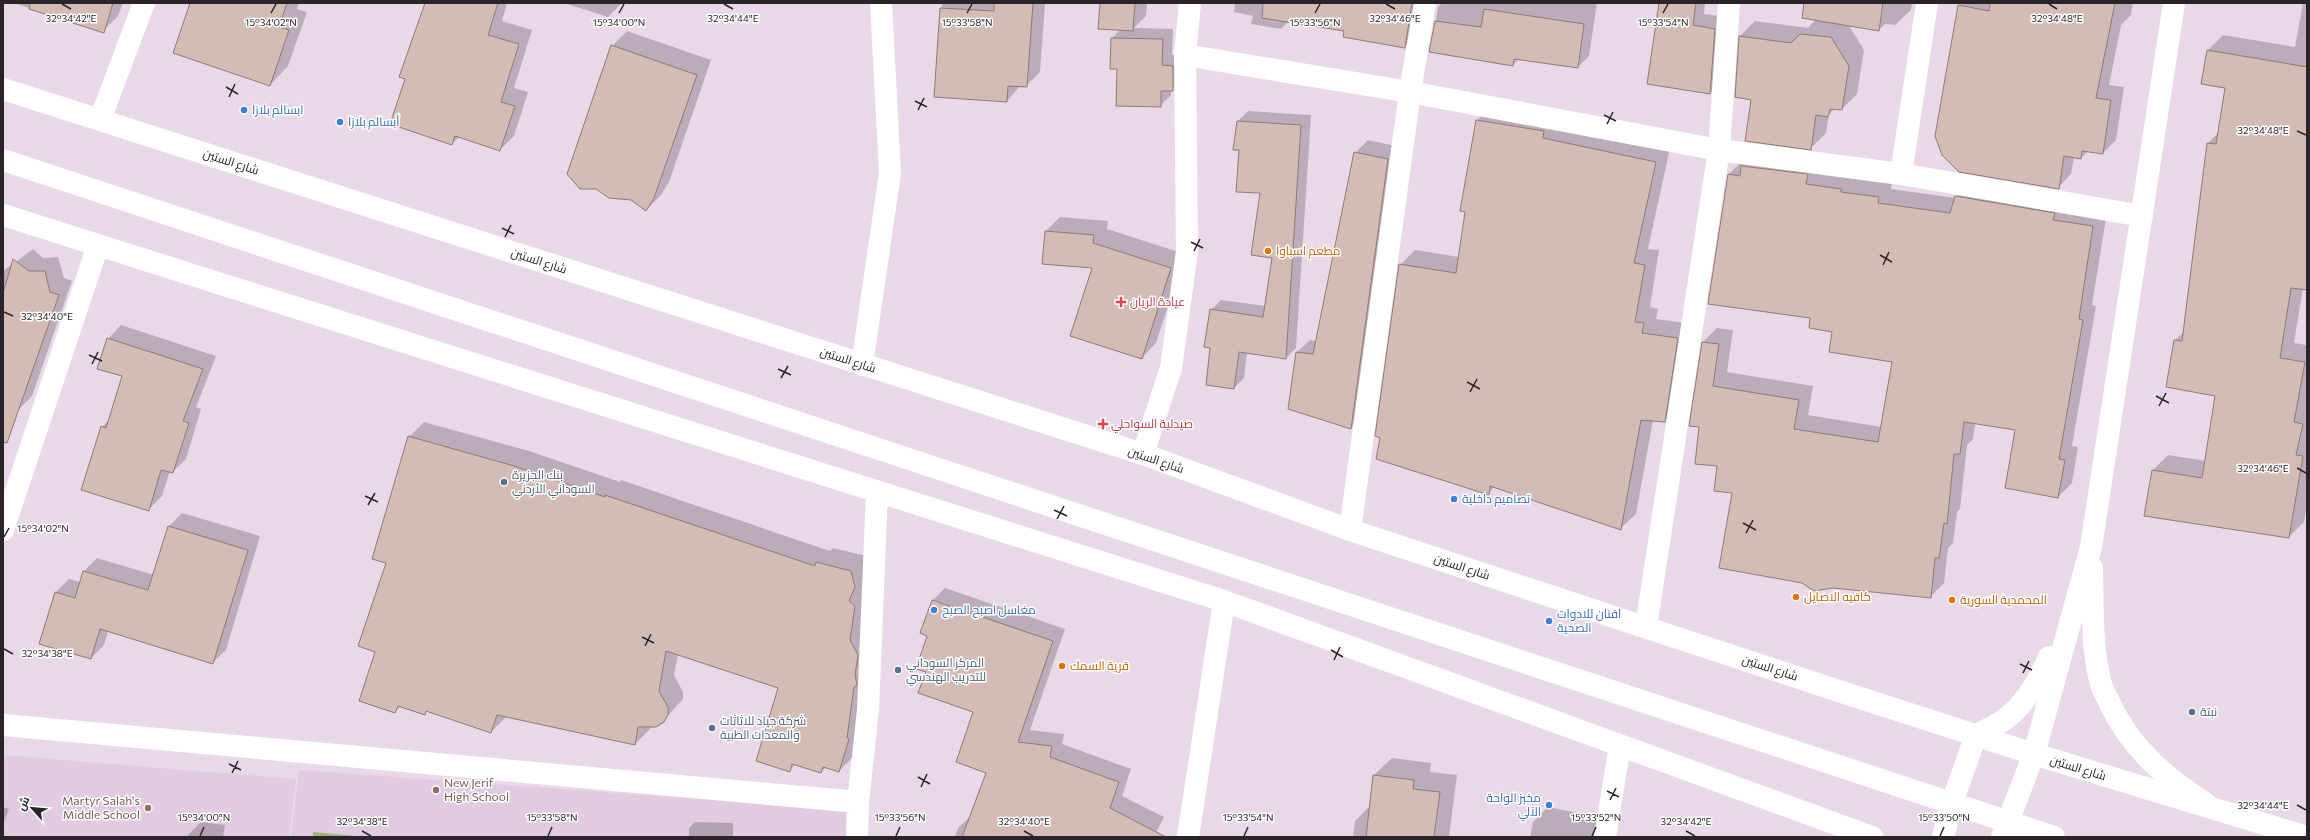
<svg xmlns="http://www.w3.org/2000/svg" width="2310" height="840" font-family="Commissioner,Cairo,sans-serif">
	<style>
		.built { fill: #e1cbe0 }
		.green { fill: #9eb774 }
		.shadow { fill: #0003 }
		.building { fill: #d3bcb6; stroke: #907a76 }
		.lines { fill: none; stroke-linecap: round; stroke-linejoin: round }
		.minor { stroke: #fff; stroke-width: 22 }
		.major { stroke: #fff; stroke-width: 22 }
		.ticks { fill: none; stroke: #2a242a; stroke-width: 1.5 }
		.shop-dot { fill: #3f7fe0; stroke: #fff; stroke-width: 1.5 }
		.food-dot { fill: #e8710a; stroke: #fff; stroke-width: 1.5 }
		.health-dot { fill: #e0444e; stroke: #fff; stroke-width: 1.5 }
		.service-dot { fill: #5c6f8a; stroke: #fff; stroke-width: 1.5 }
		.education-dot { fill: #8d6e63; stroke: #fff; stroke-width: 1.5 }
		.labels { text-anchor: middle; stroke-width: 3; stroke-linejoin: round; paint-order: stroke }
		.shop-label { font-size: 12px; fill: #366cbe; stroke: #fff; text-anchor: start }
		.street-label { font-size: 12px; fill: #2a242a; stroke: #fff }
		.food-label { font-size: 12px; fill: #c56008; stroke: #fff; text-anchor: start }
		.health-label { font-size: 12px; fill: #be3a42; stroke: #fff; text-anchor: start }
		.service-label { font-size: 12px; fill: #4e5e75; stroke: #fff; text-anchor: start }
		.education-label { font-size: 12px; fill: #785e54; stroke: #fff; text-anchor: start }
		.ticks-label { font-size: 10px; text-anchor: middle; fill: #2a242a; stroke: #fff; stroke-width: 3; stroke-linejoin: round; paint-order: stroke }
	</style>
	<rect width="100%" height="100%" fill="#e9d9e8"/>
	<path class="built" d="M3,755L296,779L289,837H3Z
		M299,770L852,810L851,837H291Z"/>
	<path class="green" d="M313,832L366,837H313Z"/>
	<path class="shadow" d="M13,3H123L118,16L103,31Z
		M191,3H299L297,9L307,12L288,66L270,85Z
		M426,3H507L502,21L532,30L514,88L528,92L514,136L500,150L459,137L452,144L406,79L400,77Z
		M564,3H622L608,17Z
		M942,3H1045L1040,72L1026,86H1020L1007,101L935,96Z
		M1101,3H1147L1146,16L1134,28L1173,29L1172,55H1183V80L1171,90V95L1160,106L1118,67L1112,38L1121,29Z
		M1235,3H1423L1418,33L1404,47L1345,31L1289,21L1281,29L1251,24L1253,16L1234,12Z
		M1442,3H1597L1589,56L1578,67L1519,59L1513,65L1431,51L1438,7Z
		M1660,3H1705L1704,14L1726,17L1722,81L1710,93Z
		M1821,3H1912L1911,10L1895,25L1885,24L1879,30L1848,24L1864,50L1857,94L1842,109L1835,108L1829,115L1826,133L1811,148L1752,99L1736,96L1740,36L1755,21L1808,28L1816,19Z
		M1962,3H2133L2131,15L2121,25L2109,85L2124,87L2116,140L2103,153L2088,151L2081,158L2074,157L2071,174L2058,188L1959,6Z
		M2303,3H2307V289L2303,288L2294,343L2307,345V504L2304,522L2289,537L2153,470L2168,455L2206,461L2217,395L2175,340L2185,331L2208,143L2219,132L2226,88L2203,84L2208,50L2223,35L2295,47Z
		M627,31L711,60L669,182L661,195L646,210L631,199L596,188L612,46Z
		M1492,106L1670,148L1648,249L1659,250L1650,307L1658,309L1656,319L1692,324L1679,407L1664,421L1653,420L1636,514L1621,528L1495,486L1488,494L1381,437L1400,265L1415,250L1459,257L1477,120Z
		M1248,111L1311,115L1296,348L1286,358L1247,353L1244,378L1234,388L1211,347V310L1221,300L1266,306L1273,257L1261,192L1240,149L1238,121Z
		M1368,140L1400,147L1364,415L1351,428L1297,352L1310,340L1316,341L1355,153Z
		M1743,160L1892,183L1891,189L1956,198L1970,183L2107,212L2092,305L2096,306L2072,446L2078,447L2072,483L2058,497L2016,429L1975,423L1973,439L1967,445L1960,509L1957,512L1953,543L1948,548L1944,583L1930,597L1733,493L1700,426L1691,425L1703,342L1717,328L1733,330L1727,372L1813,386L1808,415L1882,427L1893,361L1833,331L1812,317L1709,304L1729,174Z
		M1060,217L1108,221L1107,229L1185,254L1156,343L1142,358L1094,267L1046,231Z
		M33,249L43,258L58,257L64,278L72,281L32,396L18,410L3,405V271Z
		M121,325L216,356L196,407L201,409L186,459L172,472L170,471L162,496L148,510L102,427L110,419L123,376L108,339Z
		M424,422L529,451L620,482L621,480L830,551L833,548L866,556L870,590L854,756L839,771L826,767L821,772L796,764L790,770L780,687L678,654L674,675L683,692V699L663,721L650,726V729L635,744L506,717L491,732L427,711L425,714L401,706L395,712L376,652L387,562L409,437Z
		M182,513L260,536L226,650L212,663L108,631L104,645L91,658L56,592L69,579L81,582L84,571L97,558L154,575L169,526Z
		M945,588L1065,629L1030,730L1064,734L1062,744L1131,769L1122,796L1164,817L1154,837H955L958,828L971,816L987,772L974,711L927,672L933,600Z
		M1392,758L1431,763L1430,772L1457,775L1449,837H1353L1355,821L1371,805L1374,775Z
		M3,807L9,809L3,824L4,820Z
		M1548,807L1608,819L1606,837H1530L1533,822Z
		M201,822L225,825L223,837H186Z
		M695,822L733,823V837H689V828Z"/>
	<path class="building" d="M30,3H113L104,33L29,9Z
		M190,3H287L279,27L289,30L270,86L173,53Z
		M425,3H498L488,35L519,44L501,102L515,106L500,151L455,136L452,145L390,124L405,79L399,77Z
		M994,3H1033L1027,87L1008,86L1007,102L934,97L940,8L994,11Z
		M1100,3H1135L1133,31L1098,29Z
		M1263,3H1412L1405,48L1343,37L1344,31L1262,18Z
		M1659,3H1696L1693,25L1715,29L1710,94L1647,84Z
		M1804,3H1883L1879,31L1802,18Z
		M1990,3H2115L2096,98L2111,100L2103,154L2082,151L2081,159L2064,156L2059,189L1959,172L1942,155L1935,136L1958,5L1989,11Z
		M1484,9L1584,24L1578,68L1514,59L1513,66L1429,52L1435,21L1481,27Z
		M1800,34L1831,37L1849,66L1842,110L1830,109L1828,117L1816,115L1811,150L1745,141L1751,100L1735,97L1739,36L1791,43Z
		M1111,38L1163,39L1162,65L1173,66V91H1161V107L1116,106L1117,69H1110Z
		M611,45L697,75L654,198L646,211L631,200L609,198L596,189H580L567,174Z
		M2207,50L2307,67V290L2291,288L2280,358L2305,362L2294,422L2303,424L2296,455L2303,456L2289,538L2144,516L2152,470L2202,478L2215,396L2166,387L2174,340L2182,341L2207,143L2216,144L2225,88L2201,84Z
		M1476,120L1544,131L1543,138L1656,162L1634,263L1645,265L1635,322L1644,323L1642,333L1678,338L1665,422L1641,420L1621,530L1490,486L1489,495L1376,459L1380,438L1375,436L1399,264L1456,273L1465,212L1460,211Z
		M1237,121L1301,125L1286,359L1239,352L1234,389L1206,385L1210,348L1204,347L1210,309L1263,317L1272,258L1251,255L1260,193L1236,192L1239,150H1233Z
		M1354,152L1388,159L1351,429L1288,409L1296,352L1313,354Z
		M1741,166L1808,174L1806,184L1841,189V192L1879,197L1878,203L1950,213L1955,196L2055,213L2053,220L2093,226L2079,319L2083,320L2059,459L2065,460L2058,498L2005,488L2015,430L1964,422L1960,454H1954L1947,524L1944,523L1939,558H1935L1931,598L1833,588L1814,591L1802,583L1719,568L1732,493L1714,491L1717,466L1695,464L1699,427L1689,426L1702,342L1719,344L1713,386L1799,400L1794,429L1878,442L1892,362L1829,352L1832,332L1809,328L1810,318L1708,304L1728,174L1740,176Z
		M1045,231L1094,235L1093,243L1171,268L1142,359L1070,336L1092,268L1042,264Z
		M13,259L29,271H45L50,292L59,295L7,443L3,442V293Z
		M107,338L203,369L183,421L189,423L173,473L161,470L149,511L81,490L101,426L106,428L122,376L97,369Z
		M408,436L514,466L605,497V495L815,566L816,562L851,571L855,587L849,601L855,606L850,640L858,655L855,675L857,685L854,687L847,738L849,739L839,772L823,767L821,773L792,764L790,772L756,761L778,688L666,651L659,691L668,707V715L664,722L656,727H638L635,745L497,715L491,733L426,711L425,715L398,706L395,713L359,701L375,652L358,646L386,563L372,559Z
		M168,526L248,550L213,664L100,629L91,659L39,644L55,592L75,598L83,571L148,590Z
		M932,600L1053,641L1018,742L1052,746L1050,757L1119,782L1110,808L1166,837H962L986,773L956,762L973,712L918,693L926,672L916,669L927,636L920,633Z
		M1373,775L1414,780L1413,789L1440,792L1434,837H1366Z"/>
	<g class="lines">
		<path class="minor" d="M1185,55L1410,92L1719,150L1901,174L2142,216
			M100,120L144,3
			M1901,174L1927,3
			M3,215L1224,601L1872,837
			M862,365L890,173L881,3
			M1143,454L1171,368L1187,251L1185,55L1190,3
			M3,530L98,245
			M1350,530L1410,92L1425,3
			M2092,568C2093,607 2091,646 2101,684C2103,691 2108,699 2111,706C2132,749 2166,778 2205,803
			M1646,627L1719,150L1729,3
			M3,725L858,802
			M857,837L858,802L868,710L877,492
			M1188,837L1224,601
			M1605,837L1620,745
			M1943,837L1952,803L1976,735C1985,730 1996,726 2004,720C2026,704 2038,681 2049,657
			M2002,837L2034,754L2091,547L2174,3"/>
		<path class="major" d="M3,89L1143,454L1350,530L1857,697L2034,754L2307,837
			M3,160L2054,837"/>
	</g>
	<path class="ticks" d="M62,4L71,9M724,4L733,9M1386,4L1395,9M2049,4L2057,9M271,13L276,4M619,13L624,4M967,13L972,4M1315,13L1320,4M1663,13L1668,4M226,87L238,94M229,97L235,84M915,101L927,107M918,110L924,98M1604,115L1616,121M1607,124L1613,112M2297,131L2306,135M502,228L514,234M505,237L511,225M1191,242L1203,248M1194,251L1200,239M1880,255L1892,262M1883,265L1889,252M4,312L13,316M89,355L102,361M92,364L98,352M778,369L791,375M781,378L788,366M1467,382L1480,389M1470,392L1477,379M2156,396L2169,403M2159,406L2166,393M2297,468L2306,473M365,496L378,502M368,505L375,493M1054,510L1067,516M1057,519L1064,506M1743,523L1756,530M1746,533L1753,520M4,537L9,528M642,637L654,643M645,646L651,634M4,649L13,654M1331,650L1343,657M1334,660L1340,647M2020,664L2032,670M2023,673L2029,661M229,764L241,770M232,773L238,761M918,777L930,784M921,787L927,774M1607,791L1619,797M1610,800L1616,788M2297,805L2306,810M362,831L371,836M1024,831L1033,836M1686,831L1695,836M200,836L204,827M548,836L552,827M896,836L900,827M1244,836L1248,827M1592,836L1596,827M1940,836L1944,827"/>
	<g class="shop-dot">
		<circle cx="244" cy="110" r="4"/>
		<circle cx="340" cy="122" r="4"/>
		<circle cx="1454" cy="499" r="4"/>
		<circle cx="934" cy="610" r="4"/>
		<circle cx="1549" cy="621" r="4"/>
		<circle cx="1549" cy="805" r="4"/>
	</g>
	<g class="food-dot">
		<circle cx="1268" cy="251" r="4"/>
		<circle cx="1796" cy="597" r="4"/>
		<circle cx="1952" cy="600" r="4"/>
		<circle cx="1062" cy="666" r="4"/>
	</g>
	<g class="health-dot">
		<path d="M1119 296h4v4h4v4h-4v4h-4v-4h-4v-4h4z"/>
		<path d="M1101 418h4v4h4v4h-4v4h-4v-4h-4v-4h4z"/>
	</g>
	<g class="service-dot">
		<circle cx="504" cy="482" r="4"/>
		<circle cx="898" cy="670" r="4"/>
		<circle cx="2192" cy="712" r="4"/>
		<circle cx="712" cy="728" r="4"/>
	</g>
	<g class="education-dot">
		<circle cx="436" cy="790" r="4"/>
		<circle cx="148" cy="808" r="4"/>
	</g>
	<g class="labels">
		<g class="shop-label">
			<text x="252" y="114">ابسالم بلازا</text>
			<text x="348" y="126">أبسالم بلازا</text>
			<text x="1462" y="503">تصاميم داخلية</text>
			<text x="942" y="614">مغاسل اصبح الصبح</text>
			<text x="1557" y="618">افنان للادوات<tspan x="1557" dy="14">الصحية</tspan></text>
			<text x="1541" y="802" text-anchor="end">مخبز الواحة<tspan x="1541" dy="14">الآلي</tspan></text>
		</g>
		<g class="street-label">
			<text transform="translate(231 162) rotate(18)" y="4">شارع الستين</text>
			<text transform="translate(539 261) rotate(18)" y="4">شارع الستين</text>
			<text transform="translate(848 360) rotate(18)" y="4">شارع الستين</text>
			<text transform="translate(1156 460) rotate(19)" y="4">شارع الستين</text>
			<text transform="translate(1462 567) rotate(18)" y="4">شارع الستين</text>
			<text transform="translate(1770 668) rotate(18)" y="4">شارع الستين</text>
			<text transform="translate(2078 768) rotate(17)" y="4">شارع الستين</text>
		</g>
		<g class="food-label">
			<text x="1276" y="255">مطعم اسباوا</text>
			<text x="1804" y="601">كافيه الاصايل</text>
			<text x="1960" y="604">المحمدية السورية</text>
			<text x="1070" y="670">قرية السمك</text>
		</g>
		<g class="health-label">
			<text x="1130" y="306">عيادة الريان</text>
			<text x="1111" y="428">صيدلية السواحلي</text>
		</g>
		<g class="service-label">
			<text x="512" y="479">بنك الجزيرة<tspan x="512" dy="14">السوداني الأردني</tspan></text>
			<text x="906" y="667">المركز السوداني<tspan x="906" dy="14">للتدريب الهندسي</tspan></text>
			<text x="2200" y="716">نبتة</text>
			<text x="720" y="725">شركة جياد للاثاثات<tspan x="720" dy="14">والمعدات الطبية</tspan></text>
		</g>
		<g class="education-label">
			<text x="444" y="787">New Jerif<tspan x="444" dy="14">High School</tspan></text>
			<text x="140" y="805" text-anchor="end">Martyr Salah's<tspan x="140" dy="14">Middle School</tspan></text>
		</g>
	</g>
	<g class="ticks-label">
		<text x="71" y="22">32°34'42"E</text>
		<text x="733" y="22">32°34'44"E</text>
		<text x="1395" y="22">32°34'46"E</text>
		<text x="2057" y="22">32°34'48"E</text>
		<text x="271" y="26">15°34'02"N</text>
		<text x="619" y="26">15°34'00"N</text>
		<text x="967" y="26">15°33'58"N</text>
		<text x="1315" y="26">15°33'56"N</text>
		<text x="1663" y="26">15°33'54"N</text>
		<text x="2263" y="134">32°34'48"E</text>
		<text x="47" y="320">32°34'40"E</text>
		<text x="2263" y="472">32°34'46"E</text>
		<text x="43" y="532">15°34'02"N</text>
		<text x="47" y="657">32°34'38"E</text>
		<text x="2263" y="809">32°34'44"E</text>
		<text x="204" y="821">15°34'00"N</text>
		<text x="552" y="821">15°33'58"N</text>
		<text x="900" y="821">15°33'56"N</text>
		<text x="1248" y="821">15°33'54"N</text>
		<text x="1596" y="821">15°33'52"N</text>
		<text x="1944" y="821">15°33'50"N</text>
		<text x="362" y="825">32°34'38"E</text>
		<text x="1024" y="825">32°34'40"E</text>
		<text x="1686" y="825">32°34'42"E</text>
	</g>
	<rect width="2310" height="840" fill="none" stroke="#2a242a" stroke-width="8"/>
	<g transform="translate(32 808) rotate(297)" stroke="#ffffff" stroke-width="3" paint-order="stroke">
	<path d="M0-3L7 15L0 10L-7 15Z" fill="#2a242a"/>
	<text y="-6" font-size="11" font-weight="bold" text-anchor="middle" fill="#2a242a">ش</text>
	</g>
</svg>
